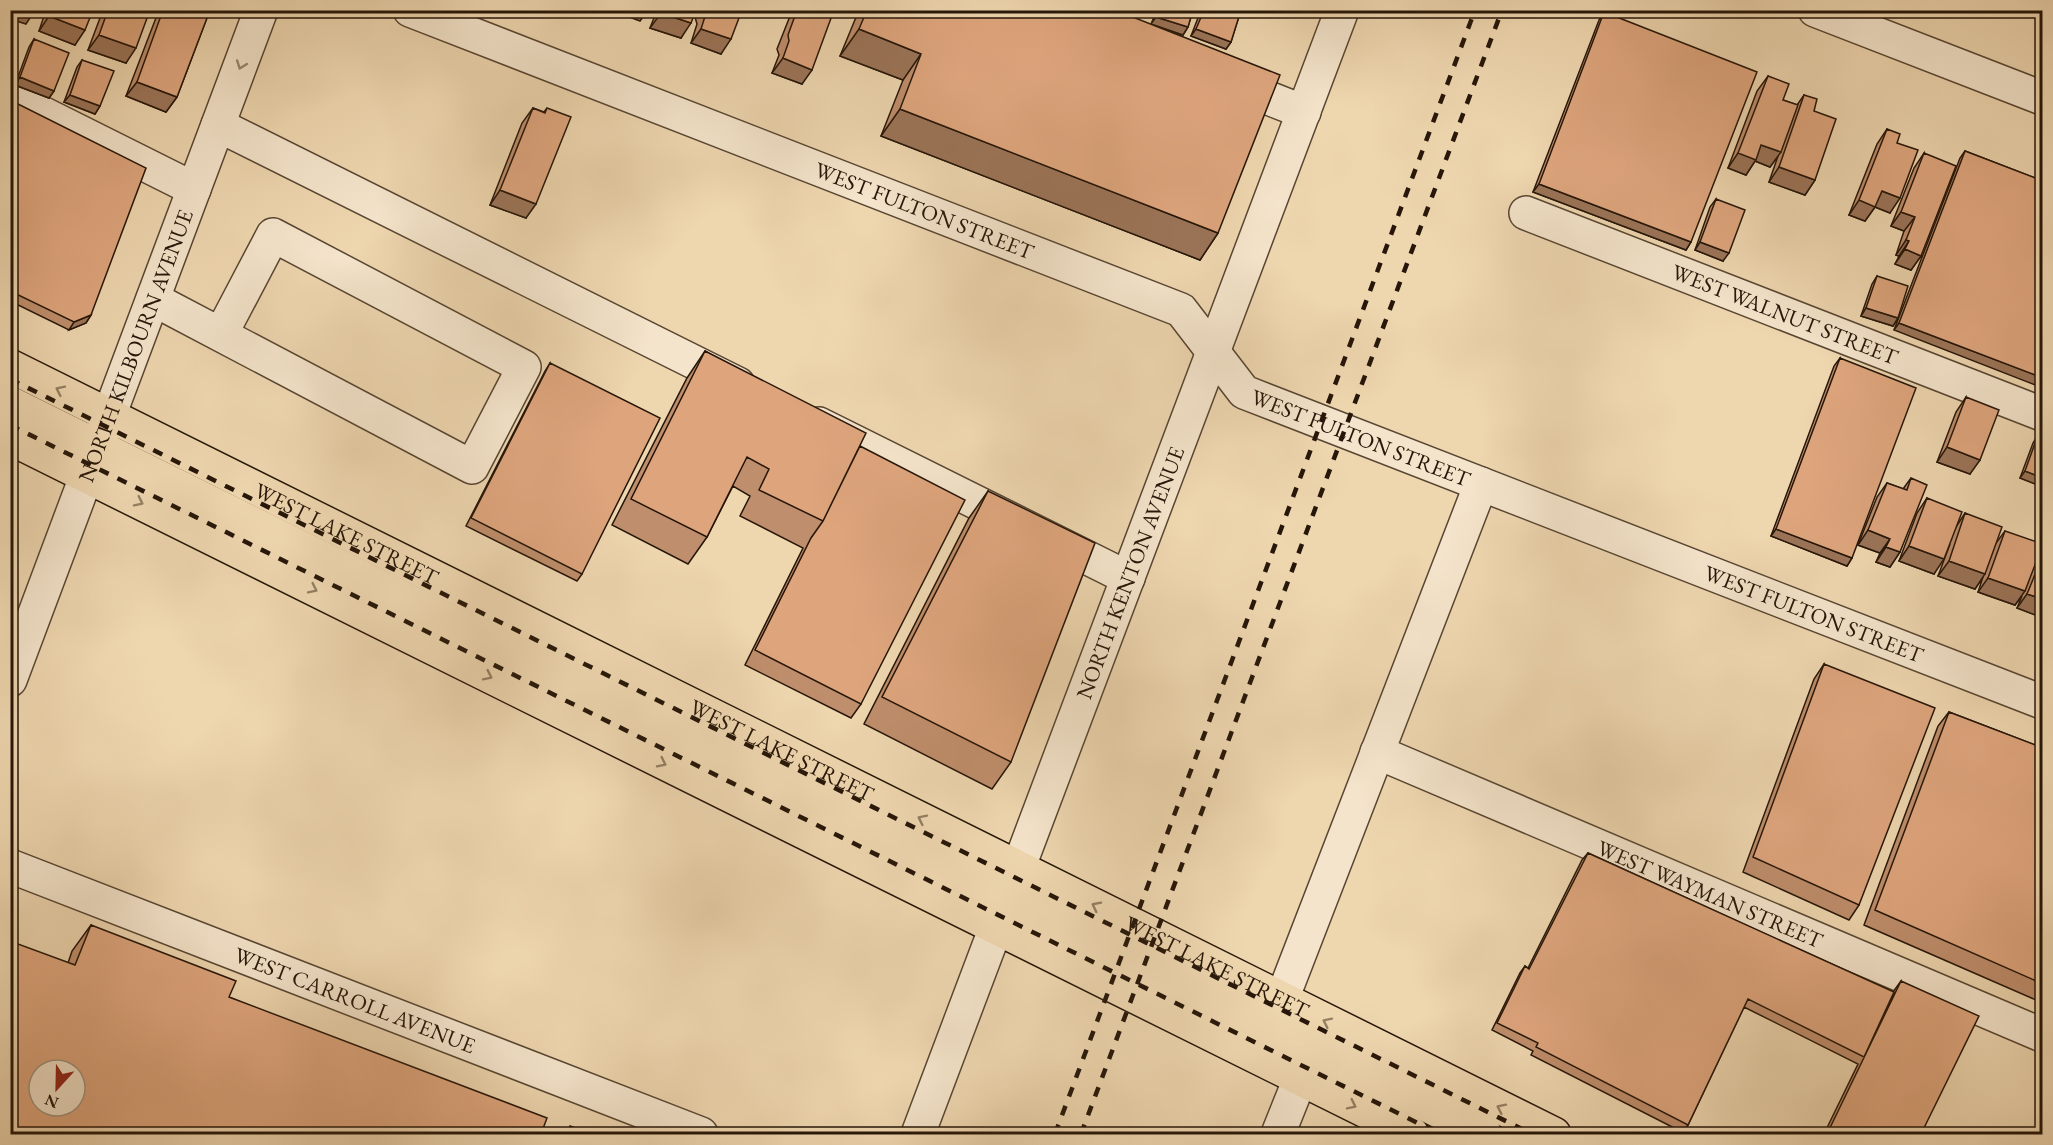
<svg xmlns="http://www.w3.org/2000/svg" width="2053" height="1145" font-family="'EB Garamond',serif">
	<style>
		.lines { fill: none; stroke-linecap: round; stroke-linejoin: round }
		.minor-casing { stroke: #584632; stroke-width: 36 }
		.major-casing { stroke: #261609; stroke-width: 36 }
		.minor { stroke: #f4e4cb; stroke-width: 33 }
		.major { stroke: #eed6af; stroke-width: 33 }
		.rail { stroke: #261609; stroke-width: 4.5; stroke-dasharray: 10 10; stroke-linecap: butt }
		.wall { fill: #bf8e6c; stroke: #261609; stroke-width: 1.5 }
		.shaded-wall { fill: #9b7458; stroke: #261609; stroke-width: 1.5 }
		.building { fill: #dea57d; stroke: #261609; stroke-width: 1.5; fill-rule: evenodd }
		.oneway { stroke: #978774 }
		.oneway2 { stroke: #948064 }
		.labels { text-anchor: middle; stroke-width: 6; stroke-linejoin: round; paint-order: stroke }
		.street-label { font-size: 22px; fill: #261609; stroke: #f4e4cb }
	</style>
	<rect width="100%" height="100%" fill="#eed6af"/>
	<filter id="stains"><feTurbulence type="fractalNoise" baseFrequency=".00333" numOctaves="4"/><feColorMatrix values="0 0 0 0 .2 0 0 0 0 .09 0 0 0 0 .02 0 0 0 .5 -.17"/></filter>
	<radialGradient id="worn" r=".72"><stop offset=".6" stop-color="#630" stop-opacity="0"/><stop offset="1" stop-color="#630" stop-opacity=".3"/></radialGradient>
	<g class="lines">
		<g class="minor-casing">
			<g id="minor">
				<path id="s1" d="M410,10L1181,310L1244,392L2042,702"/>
				<path d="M1815,10L2042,98"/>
				<path d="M1230,83L1304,112"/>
				<path d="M10,97L194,189"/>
				<path d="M218,125L738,384"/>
				<path id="s2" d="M1526,213L2042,414"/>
				<path d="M153,299L472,467L524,367L273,235L221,334"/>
				<path d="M819,424L1128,578"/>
				<path id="s3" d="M10,680L261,10"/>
				<path id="s4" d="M1377,752L2042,1035"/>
				<path id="s5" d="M10,866L701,1134"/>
				<path d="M1282,999L1481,484"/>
				<path id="s6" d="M918,1134L1342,10"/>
				<path d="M1278,1134L1300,1079"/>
			</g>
		</g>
		<g class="major-casing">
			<g id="major">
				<path id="s7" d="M10,366L1554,1134"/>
				<path d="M10,403L1485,1134"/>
				<path d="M10,438L1412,1134"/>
			</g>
		</g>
		<use href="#minor" class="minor"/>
		<use href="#major" class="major"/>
		<path class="rail" d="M10,379L1532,1134
			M10,425L1440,1134
			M1055,1134L1475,10
			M1081,1134L1502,10"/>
	</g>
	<path class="wall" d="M46,10H93L75,45L39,31Z
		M103,10H150L126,63L88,50Z
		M159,10H210L177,97L166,112L126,96Z
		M657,10H696L681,38L650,28Z
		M698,10H742L721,54L691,43L697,24L695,17Z
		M834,10L802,84L772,73L779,55L777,49L792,11Z
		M859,10H1115L1218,233L1200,260L881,136L903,80L840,56Z
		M1157,10H1193L1188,27L1183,35L1151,24Z
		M1201,10H1241L1231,42L1226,49L1191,36Z
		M1604,12L1691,242L1686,250L1533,192L1599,20Z
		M34,39L54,91L49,98L15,85L29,47Z
		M82,60L100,106L95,114L64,102L77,67Z
		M1768,76L1783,100L1797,105L1804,95L1814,111L1815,180L1805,195L1769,182L1778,156L1770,167L1755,161L1746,175L1728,168L1757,91Z
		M10,100L91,315L86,323L69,330L10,301Z
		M533,108L544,112L547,108L526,218L490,205L522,123Z
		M1887,129L1897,143L1890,213L1875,207L1865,221L1849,215L1877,144Z
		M1965,151L2043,181L1894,330L1960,158Z
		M1924,153L1921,256L1911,270L1895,264L1899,256L1896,255L1904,231L1891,226L1914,168Z
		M1716,199L1723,261L1695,250L1710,207Z
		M1877,276L1898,318L1893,326L1861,316L1872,284Z
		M705,351L860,446L861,704L851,718L745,665L803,548L740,516L750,496L733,486L707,537L688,564L612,525L687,378Z
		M1840,358L1852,558L1847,566L1771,536L1834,366Z
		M550,363L582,574L577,581L466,526L545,371Z
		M1966,397L1970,474L1937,462L1956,412Z
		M2038,435L2043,487L2020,478L2033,443Z
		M1911,478L1900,552L1890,567L1876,562L1880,553L1858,545L1877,497L1887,483L1903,489Z
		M988,491L1011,762L992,789L864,724L969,518Z
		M1927,498L1956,527L1965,513L1996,543L2005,531L2038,557L2043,551V618L2017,608L2022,596L2015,605L1978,592L1983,577L1975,589L1938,576L1950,544L1934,574L1899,561L1917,513Z
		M1824,664L1859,905L1849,920L1743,872L1814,679Z
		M1949,712L2043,748V1003L1864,925L1938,726Z
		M1588,853L1893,992L1901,981L1921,1134H1824L1858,1064L1744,1007L1688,1125L1682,1132L1531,1055L1533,1051L1492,1030L1520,973L1525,966L1528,968L1582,860Z
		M91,925L229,997L541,1134L68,963L72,951Z"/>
	<path class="shaded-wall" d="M10,10H35L26,24L10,19Z
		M611,10H648L640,21Z
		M661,13L691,23L681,38L650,28Z
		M49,16L85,30L75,45L39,31Z
		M1156,17L1188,27L1183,35L1151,24Z
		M701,29L731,39L721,54L691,43Z
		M859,29L921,54L903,80L840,56Z
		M1196,29L1231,42L1226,49L1191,36Z
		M99,35L136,48L126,63L88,50Z
		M783,58L812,70L802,84L772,73Z
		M20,77L54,91L49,98L15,85Z
		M137,82L177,97L166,112L126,96Z
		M70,95L100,106L95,114L64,102Z
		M900,109L1218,233L1200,260L881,136Z
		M1761,145L1781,152L1770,167L1755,161L1746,175L1728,168L1738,153Z
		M1779,167L1815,180L1805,195L1769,182Z
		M1539,184L1691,242L1686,250L1533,192Z
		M500,190L536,204L526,218L490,205Z
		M1882,191L1900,198L1890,213L1875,207L1865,221L1849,215L1859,200Z
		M1901,212L1915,217L1904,231L1891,226Z
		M1906,240L1909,241L1899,256L1896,255Z
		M1700,242L1729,253L1723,261L1695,250Z
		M1905,249L1921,256L1911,270L1895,264Z
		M1866,308L1898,318L1893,326L1861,316Z
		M91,315L86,323L69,330L74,322Z
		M1899,323L2043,378V388L1894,330Z
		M1947,447L1980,460L1970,474L1937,462Z
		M2025,471L2043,478V487L2020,478Z
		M1776,529L1852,558L1847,566L1771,536Z
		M1868,530L1890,539L1880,553L1858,545Z
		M1909,546L1944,559L1934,574L1899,561Z
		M1886,547L1900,552L1890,567L1876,562Z
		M1949,561L1985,574L1975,589L1938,576Z
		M1988,578L2025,591L2015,605L1978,592Z
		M2027,594L2043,599V618L2017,608Z"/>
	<path class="building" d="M51,10H93L85,30L49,16Z
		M108,10H150L136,48L99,35Z
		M163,10H210L177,97L137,82Z
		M662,10H696L691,23L661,13Z
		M707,10H742L731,39L701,29Z
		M797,10H834L812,70L783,58L789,41L788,35Z
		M867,10H1115L1280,75L1218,233L900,109L921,54L859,29Z
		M1159,10H1193L1188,27L1156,17Z
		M1204,10H1241L1231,42L1196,29Z
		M1604,12L1757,72L1691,242L1539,184Z
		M34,39L69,53L54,91L20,77Z
		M82,60L114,71L100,106L70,95Z
		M1768,76L1789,84L1783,100L1798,105L1781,152L1761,145L1756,160L1738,153Z
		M1804,95L1817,99L1814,111L1836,119L1815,180L1779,167Z
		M10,100L146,168L91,315L74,322L10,291Z
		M533,108L545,113L547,108L571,117L536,204L500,190Z
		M1887,129L1900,134L1897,143L1918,150L1900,198L1882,191L1875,207L1859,200Z
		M1965,151L2043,181V378L1899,323Z
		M1924,153L1956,166L1921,256L1905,249L1909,241L1906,240L1915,217L1901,212Z
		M1716,199L1745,210L1729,253L1700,242Z
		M1877,276L1908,286L1898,318L1866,308Z
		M705,351L866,433L823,521L759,490L769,469L747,457L707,537L631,499Z
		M1840,358L1916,388L1852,558L1776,529Z
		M550,363L660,418L582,574L471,518Z
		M1966,397L1999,410L1980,460L1947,447Z
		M2038,435L2043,437V478L2025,471Z
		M860,446L965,500L861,704L755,650L811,538L823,521Z
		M1911,478L1927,485L1900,552L1886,547L1890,539L1868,530L1887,483L1907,490Z
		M988,491L1095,543L1011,762L882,697Z
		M1927,498L1962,512L1944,559L1909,546Z
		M1965,513L2002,527L1985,574L1949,561Z
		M2005,531L2043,544L2025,591L1988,578Z
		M2043,555V599L2027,594Z
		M1824,664L1935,708L1859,905L1753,857Z
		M1949,712L2043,748V984L1875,910Z
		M1588,853L1894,992L1864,1057L1748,999L1688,1125L1536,1047L1538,1043L1497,1023L1525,966L1529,969Z
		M91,925L236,981L229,997L547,1118L541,1134H10V941L75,965ZM39,1070H75V1106H39Z
		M1901,981L1979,1016L1921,1134H1827Z
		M570,1126L592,1134H567Z"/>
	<defs><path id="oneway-chevron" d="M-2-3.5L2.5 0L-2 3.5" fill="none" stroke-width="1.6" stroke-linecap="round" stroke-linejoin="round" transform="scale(1.5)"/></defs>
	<use class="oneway" href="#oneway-chevron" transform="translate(241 65) rotate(110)"/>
	<g class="oneway2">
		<use href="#oneway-chevron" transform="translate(60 390) rotate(-154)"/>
		<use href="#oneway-chevron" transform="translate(139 502) rotate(26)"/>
		<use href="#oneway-chevron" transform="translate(313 589) rotate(26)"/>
		<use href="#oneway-chevron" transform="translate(488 676) rotate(26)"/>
		<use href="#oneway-chevron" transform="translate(662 763) rotate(26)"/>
		<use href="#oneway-chevron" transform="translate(922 819) rotate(-154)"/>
		<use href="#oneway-chevron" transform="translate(1096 906) rotate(-153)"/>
		<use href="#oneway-chevron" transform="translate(1327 1022) rotate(-154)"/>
		<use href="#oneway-chevron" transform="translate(1352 1105) rotate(26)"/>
		<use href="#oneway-chevron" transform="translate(1501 1108) rotate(-154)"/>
	</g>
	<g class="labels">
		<g class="street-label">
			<text dy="8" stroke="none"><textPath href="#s1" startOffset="552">WEST FULTON STREET</textPath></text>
			<text dy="8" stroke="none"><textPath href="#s2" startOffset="278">WEST WALNUT STREET</textPath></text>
			<text dy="8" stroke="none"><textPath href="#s3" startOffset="357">NORTH KILBOURN AVENUE</textPath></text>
			<text dy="8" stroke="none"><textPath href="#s1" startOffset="1056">WEST FULTON STREET</textPath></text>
			<text dy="8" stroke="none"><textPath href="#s7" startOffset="376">WEST LAKE STREET</textPath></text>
			<text dy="8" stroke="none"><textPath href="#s6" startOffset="600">NORTH KENTON AVENUE</textPath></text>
			<text dy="8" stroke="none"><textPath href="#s1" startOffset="1542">WEST FULTON STREET</textPath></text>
			<text dy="8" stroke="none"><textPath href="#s7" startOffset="862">WEST LAKE STREET</textPath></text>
			<text dy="8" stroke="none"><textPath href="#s4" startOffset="362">WEST WAYMAN STREET</textPath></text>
			<text dy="8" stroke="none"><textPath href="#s7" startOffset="1348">WEST LAKE STREET</textPath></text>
			<text dy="8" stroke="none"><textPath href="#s5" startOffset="370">WEST CARROLL AVENUE</textPath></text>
		</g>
	</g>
	<rect width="2053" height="1145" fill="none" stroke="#eed6af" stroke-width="36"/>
	<rect x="12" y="12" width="2029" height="1121" fill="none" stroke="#261609" stroke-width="3"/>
	<rect x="18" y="18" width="2017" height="1109" fill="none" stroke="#261609" stroke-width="1.5"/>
	<g transform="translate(57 1088) rotate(202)"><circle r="28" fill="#f4e4cb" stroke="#a2927d" stroke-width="1.5"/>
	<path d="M0-4.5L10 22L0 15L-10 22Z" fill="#8f2418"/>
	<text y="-9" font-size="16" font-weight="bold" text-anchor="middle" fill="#261609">N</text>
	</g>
	<rect width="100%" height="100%" filter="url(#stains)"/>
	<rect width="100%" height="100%" fill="url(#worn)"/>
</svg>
